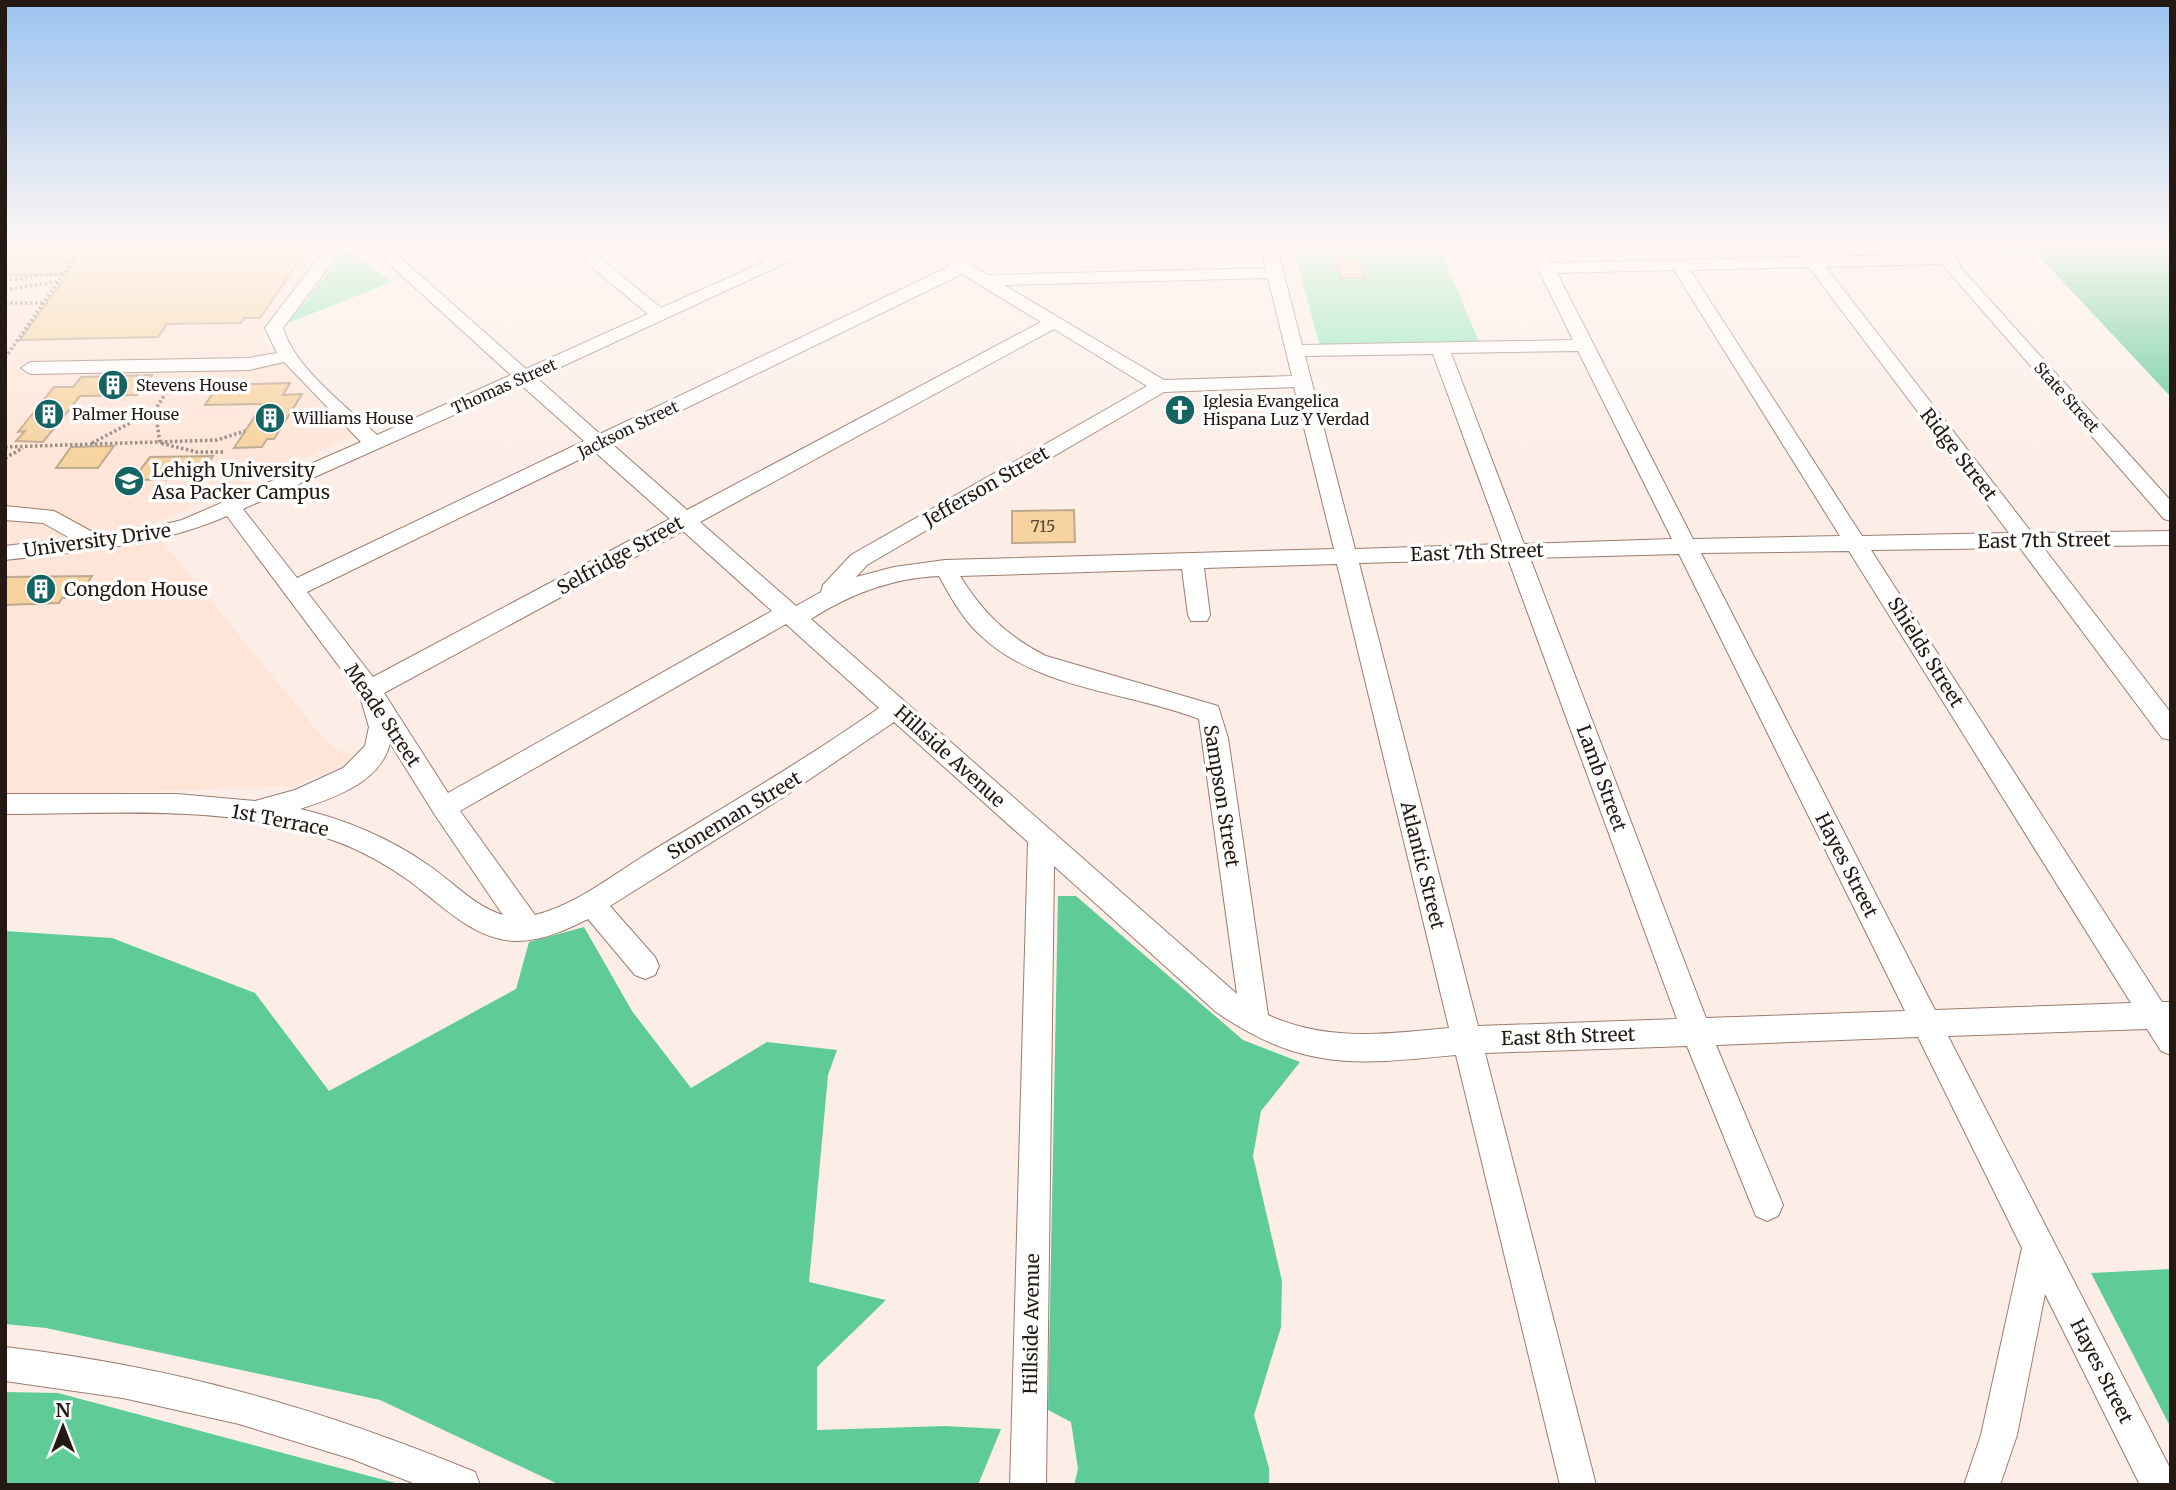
<svg xmlns="http://www.w3.org/2000/svg" width="2176" height="1490" font-family="Merriweather,serif">
	<style>
		.built { fill: #fee5d8 }
		.green { fill: #8be8b7 }
		.forest { fill: #5fcb96 }
		.building { fill: #f7d3a0; stroke: #beaa8f; stroke-width: 2 }
		.lines { fill: none; stroke-linecap: round; stroke-linejoin: round }
		.minor-casing { stroke: #9c7d6e; stroke-width: 2 }
		.path { stroke: #988b84; stroke-width: 3.5; stroke-dasharray: 2.5 2.5; stroke-linecap: butt }
		.minor { fill: #fff; fill-rule: evenodd }
		.labels { text-anchor: middle; stroke-width: 7; stroke-linejoin: round; paint-order: stroke }
		.far-poi-label { font-size: 16px; fill: #251913; stroke: #fff; text-anchor: start }
		.far-street-label { font-size: 16px; fill: #251913; stroke: #fff }
		.number-label { font-size: 16px; fill: #5a4836 }
		.street-label { font-size: 19px; fill: #251913; stroke: #fff }
		.poi-label { font-size: 19px; fill: #251913; stroke: #fff; text-anchor: start }
	</style>
	<rect width="100%" height="100%" fill="#fceee7"/>
	<path class="built" d="M5,244H327L262,331L261,336L269,350L354,436L150,526L318,732L338,750L353,755L341,767L293,786L5,797Z"/>
	<path class="green" d="M1292,244H1438L1479,342L1320,346Z
		M349,250L392,282L288,323L344,252Z"/>
	<path class="forest" d="M1968,244H2171V397L2035,252L1971,249Z
		M1058,896H1076L1243,1040L1300,1062L1261,1111L1253,1156L1282,1281L1281,1327L1254,1415L1269,1468V1485H1074L1078,1469L1071,1422L1048,1410Z
		M584,927L632,1011L691,1088L767,1042L837,1050L828,1075L809,1282L886,1300L817,1367V1430L945,1426L1001,1429L978,1485H560L380,1400L46,1328L5,1324V931L112,938L255,993L329,1091L516,989L529,942Z
		M2171,1269V1428L2091,1273Z
		M5,1392L58,1393L403,1485H5Z"/>
	<path class="building" d="M5,244H311L260,318H244L241,323L167,324L158,337L20,340L67,275H5Z
		M1335,259H1359L1365,278H1341Z
		M152,375L137,395L80,396L43,442L16,441L25,431L18,432L54,387H73L81,377Z
		M290,383L283,395L302,394L274,439H267L262,447L234,448L263,404L205,405L218,385Z
		M114,446L98,468H56L71,447Z
		M213,456L201,475H190L188,479L133,480L150,457Z
		M1074,510L1075,542L1012,543V511Z
		M92,576L77,598H62L59,603L5,605V577Z"/>
	<g class="lines">
		<g class="minor-casing">
			<path id="minor" d="M329,244H346L283,328C294,367 348,408 377,435L511,375L367,244H385L526,369L648,314L564,244H583L661,308L764,262L740,244H760L777,256L805,244H827L537,378L600,434L950,266L917,244H937L988,275L1266,268L1260,244H1276L1302,345L1573,340L1526,244H1542L1552,263L1801,257L1792,244H1809L1818,257L1937,254L1933,244H1949L1961,268L2171,501V521L2164,519L1942,264L1826,267L2032,533L2171,531V545L2043,547L2171,713V740L2162,738L2020,548L1871,550L2162,1002H2171V1055L2161,1051L2147,1029L1948,1036L2171,1470V1485H2140L2045,1294L2017,1435L2000,1485H1964L1981,1435L2022,1248L1918,1037L1716,1045L1783,1205L1778,1216L1767,1221L1756,1216L1687,1046L1485,1053L1596,1485H1560L1456,1055C1355,1065 1303,1071 1216,1012L1054,866L1046,1485H1010L1028,842L894,722L785,796L610,906L655,957L659,966L655,975L645,979L635,975L588,919C566,930 542,941 517,941C474,941 440,903 408,880C387,865 362,851 338,842C233,803 115,814 5,814V794H177L255,801L295,790L343,768L365,746L369,727L359,693L227,516C156,547 81,551 5,560V546L70,538L43,523L5,520V506L54,511L98,535L141,530L182,520L361,442L284,362L249,370L30,374L21,368L30,362L249,358L277,353L265,328ZM1809,267L2009,533L1862,536L1690,270ZM1674,270L1840,536L1693,539L1557,273ZM962,274L1041,322L687,510L612,444ZM1268,278L1292,376L1164,380L1004,285ZM1054,329L1147,386L851,555L823,585L821,592L796,606L700,522ZM1578,351L1672,539L1524,544L1451,353ZM1433,354L1503,544L1355,549L1305,356ZM521,385L584,441L297,578L243,509ZM1294,387L1334,549L945,560L894,567L856,577L867,565L1164,392ZM595,452L670,519L373,677L307,592ZM683,531L772,611L448,793L384,693ZM1849,551L2131,1003L1935,1010L1701,553ZM1679,554L1905,1011L1706,1018L1530,558ZM1508,559L1677,1019L1478,1026L1359,563ZM1337,564L1449,1028C1386,1034 1327,1042 1268,1015L1228,738L1218,706L1046,656C1007,636 983,613 960,576L1182,569L1188,615L1191,621H1207L1210,615L1204,568ZM939,576C950,596 962,618 979,634C1037,690 1127,691 1199,719L1237,994L811,619C850,594 892,578 939,576ZM786,624L879,708C802,762 722,808 642,857C607,879 575,905 535,915L460,811ZM390,743L435,815L503,915C475,907 452,881 428,865C391,839 345,819 300,809C334,798 381,782 390,743Z
				M5,1347C172,1366 320,1408 475,1472L480,1485H418L352,1459L239,1424L123,1398L5,1381Z"/>
		</g>
		<path class="path" d="M5,280L64,273
			M5,290L59,281
			M5,303H43
			M5,358L85,244
			M155,410L160,443L197,452H225
			M92,443L155,410L172,383
			M5,447L217,440L245,431
			M5,458L23,448"/>
		<use href="#minor" class="minor"/>
	</g>
	<linearGradient id="sky" x2="0" y2="1"><stop stop-color="#9bc3f0"/><stop offset="0.54" stop-color="#fef7f4"/><stop offset="1" stop-color="#fef7f4" stop-opacity="0"/></linearGradient>
	<rect width="2176" height="453" fill="url(#sky)"/>
	<defs>
		<g id="building-disc" transform="scale(1.575)"><circle r="9.5" fill="#146464" stroke="#fff"/><path d="M-4-6H4V6H1V3H-1V6H-4ZM-2.5-4.3h1.7v1.8h-1.7ZM.8-4.3h1.7v1.8H.8ZM-2.5-1h1.7V.8h-1.7ZM.8-1h1.7V.8H.8Z" fill="#fff"/></g>
		<g id="church-disc" transform="scale(1.575)"><circle r="9.5" fill="#146464" stroke="#fff"/><path d="M-1.2-6h2.4v3.5h3.3v2.4h-3.3V6h-2.4V-.1h-3.3v-2.4h3.3Z" fill="#fff"/></g>
		<g id="university-disc" transform="scale(1.575)"><circle r="9.5" fill="#146464" stroke="#fff"/><path d="M0-5L7-2L0 1L-7-2ZM-4 1L0 2.5L4 1V4Q0 6-4 4Z" fill="#fff"/></g>
	</defs>
	<g fill-rule="evenodd">
		<use href="#building-disc" x="113" y="385"/>
		<use href="#church-disc" x="1180" y="410"/>
		<use href="#building-disc" x="49" y="414"/>
		<use href="#building-disc" x="270" y="418"/>
		<use href="#university-disc" x="129" y="481"/>
		<use href="#building-disc" x="41" y="589"/>
	</g>
	<g class="labels">
		<g class="far-poi-label">
			<text x="136" y="391">Stevens House</text>
			<text x="1203" y="407">Iglesia Evangelica<tspan x="1203" dy="18">Hispana Luz Y Verdad</tspan></text>
			<text x="72" y="420">Palmer House</text>
			<text x="293" y="424">Williams House</text>
		</g>
		<g class="far-street-label">
			<text transform="translate(504 386) rotate(-24)" y="6">Thomas Street</text>
			<text transform="translate(2067 397) rotate(48)" y="6">State Street</text>
			<text transform="translate(628 429) rotate(-26)" y="6">Jackson Street</text>
		</g>
		<g class="number-label">
			<text x="1043" y="532">715</text>
		</g>
		<g class="street-label">
			<text transform="translate(1959 454) rotate(52)" y="7">Ridge Street</text>
			<text transform="translate(986 486) rotate(-30)" y="7">Jefferson Street</text>
			<text transform="translate(97 540) rotate(-8)" y="7">University Drive</text>
			<text transform="translate(2044 540) rotate(-1)" y="7">East 7th Street</text>
			<text transform="translate(1477 552) rotate(-2)" y="7">East 7th Street</text>
			<text transform="translate(620 555) rotate(-29)" y="7">Selfridge Street</text>
			<text transform="translate(1926 652) rotate(58)" y="7">Shields Street</text>
			<text transform="translate(383 715) rotate(56)" y="7">Meade Street</text>
			<text transform="translate(950 756) rotate(42)" y="7">Hillside Avenue</text>
			<text transform="translate(1602 778) rotate(70)" y="7">Lamb Street</text>
			<text transform="translate(1222 796) rotate(81)" y="7">Sampson Street</text>
			<text transform="translate(734 815) rotate(-31)" y="7">Stoneman Street</text>
			<text transform="translate(280 820) rotate(11)" y="7">1st Terrace</text>
			<text transform="translate(1423 865) rotate(76)" y="7">Atlantic Street</text>
			<text transform="translate(1847 865) rotate(63)" y="7">Hayes Street</text>
			<text transform="translate(1568 1036) rotate(-2)" y="7">East 8th Street</text>
			<text transform="translate(1031 1324) rotate(-89)" y="7">Hillside Avenue</text>
			<text transform="translate(2102 1371) rotate(63)" y="7">Hayes Street</text>
		</g>
		<g class="poi-label">
			<text x="152" y="477">Lehigh University<tspan x="152" dy="22">Asa Packer Campus</tspan></text>
			<text x="64" y="596">Congdon House</text>
		</g>
	</g>
	<rect width="2176" height="1490" fill="none" stroke="#251913" stroke-width="14"/>
	<g transform="translate(63 1427)" stroke="#ffffff" stroke-width="5" paint-order="stroke">
	<path d="M0-5L12 26L0 18L-12 26Z" fill="#251913"/>
	<text y="-10" font-size="19" font-weight="bold" text-anchor="middle" fill="#251913">N</text>
	</g>
</svg>
